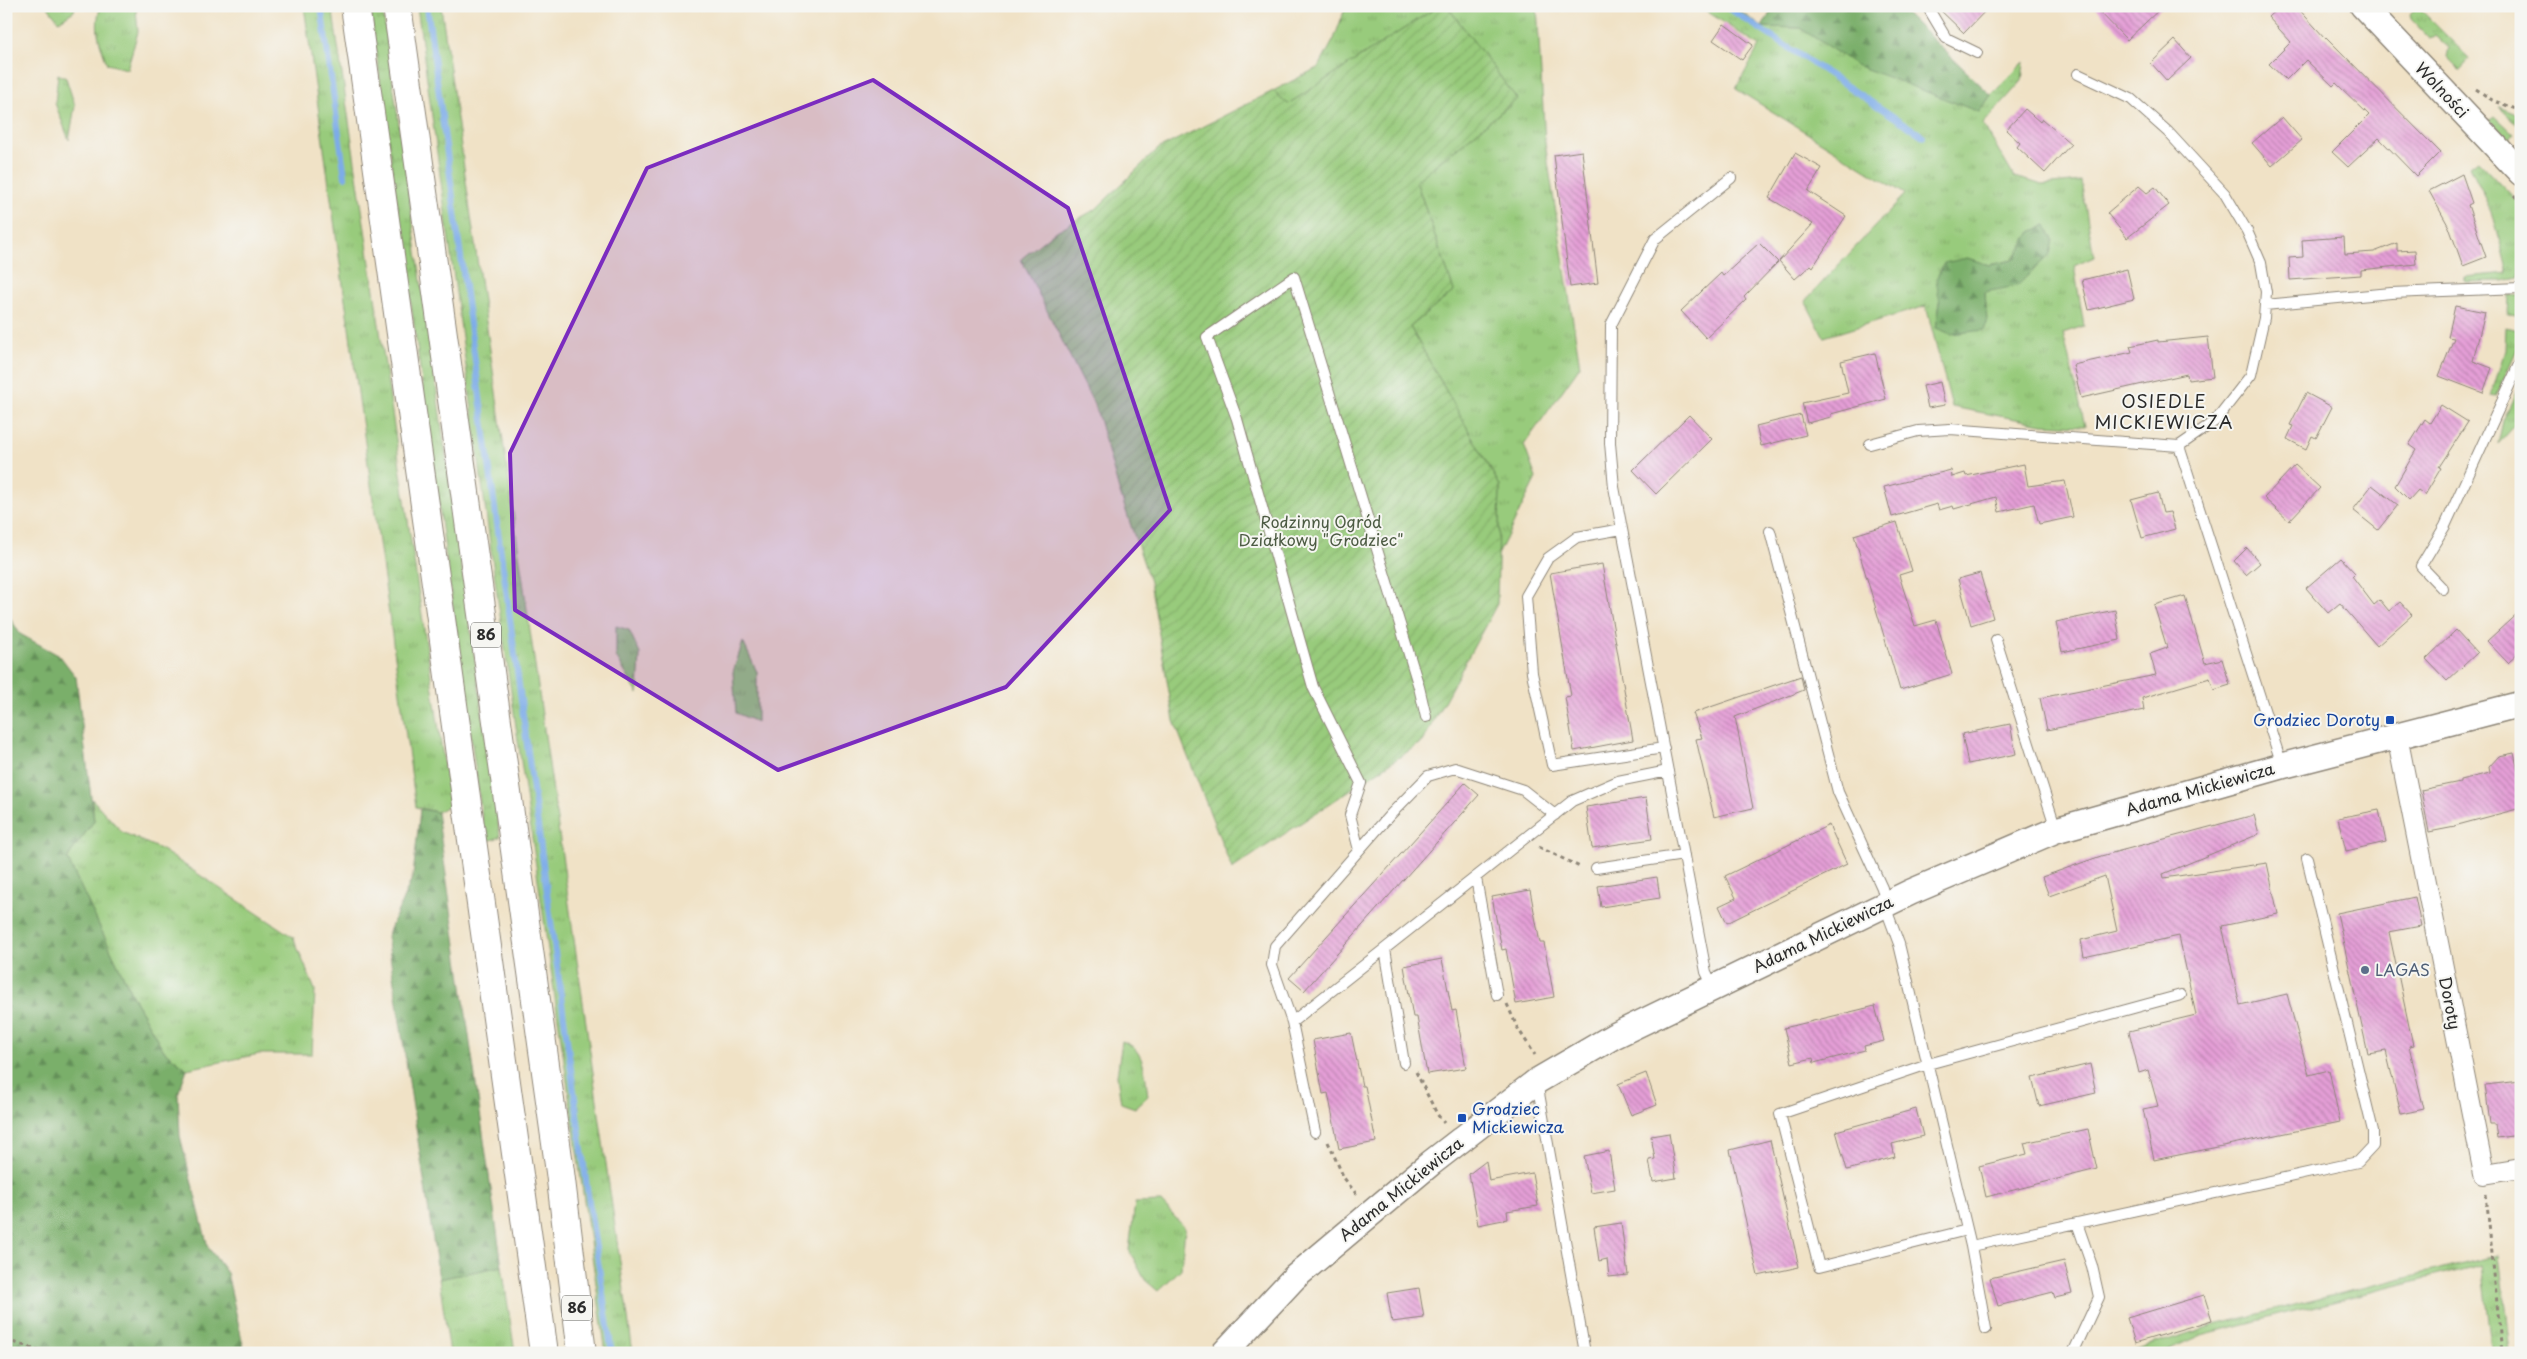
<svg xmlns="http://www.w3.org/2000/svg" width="2527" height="1359" font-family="'Playpen Sans',sans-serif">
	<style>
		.grass { fill: url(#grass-tufts); stroke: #627b53; fill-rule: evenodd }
		.forest { fill: url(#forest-firs); stroke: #526d4b }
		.garden { fill: url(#garden-furrows); stroke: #627b53 }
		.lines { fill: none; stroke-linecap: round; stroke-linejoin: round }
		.stream { stroke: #7dace8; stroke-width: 6 }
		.building { fill: url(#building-back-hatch) }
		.service-casing { stroke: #8e8678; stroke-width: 12 }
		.minor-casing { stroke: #8e8678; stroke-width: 22 }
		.tertiary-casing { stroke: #8e8678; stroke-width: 28 }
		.primary-casing { stroke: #8e8678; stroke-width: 30 }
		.path { stroke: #8e8678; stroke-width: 3; stroke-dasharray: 4 4; stroke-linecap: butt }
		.service { stroke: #fff; stroke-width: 10 }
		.minor { stroke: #fff; stroke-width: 20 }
		.tertiary { stroke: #fff; stroke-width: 25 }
		.primary { stroke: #fff; stroke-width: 28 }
		.marked { fill: #7b2cbf; fill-opacity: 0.2; stroke: #7b2cbf; stroke-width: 4; stroke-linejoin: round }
		.transit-dot { fill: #1a4fb4; stroke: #f6f6f2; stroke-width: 2 }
		.service-dot { fill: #5c6f8a; stroke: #f6f6f2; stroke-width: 2 }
		.labels { text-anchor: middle; stroke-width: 4; stroke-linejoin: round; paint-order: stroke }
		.shield { fill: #f6f6f2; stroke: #686867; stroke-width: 1 }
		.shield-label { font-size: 15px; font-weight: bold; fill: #2b2b2b }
		.street-label { font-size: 16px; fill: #2b2b2b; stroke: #f6f6f2 }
		.park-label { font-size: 16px; fill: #4c5b43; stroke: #f6f6f2 }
		.transit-label { font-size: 16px; fill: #164399; stroke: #f6f6f2; text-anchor: end }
		.service-label { font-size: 16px; fill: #4e5e75; stroke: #f6f6f2; text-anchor: start }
		.neighbourhood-label { font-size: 18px; letter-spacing: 1px; fill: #2b2b2b; stroke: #f6f6f2 }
	</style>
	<defs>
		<pattern id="grass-tufts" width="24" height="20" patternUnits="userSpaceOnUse" patternTransform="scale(1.25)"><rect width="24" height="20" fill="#98cb7b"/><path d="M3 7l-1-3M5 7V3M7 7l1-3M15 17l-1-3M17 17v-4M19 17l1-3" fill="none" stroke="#83ae6a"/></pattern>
		<pattern id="forest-firs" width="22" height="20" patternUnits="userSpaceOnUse" patternTransform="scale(1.25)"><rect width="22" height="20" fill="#7aaf6b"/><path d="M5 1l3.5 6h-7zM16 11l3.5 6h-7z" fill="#648f58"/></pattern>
		<pattern id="garden-furrows" width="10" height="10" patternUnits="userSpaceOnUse" patternTransform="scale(1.25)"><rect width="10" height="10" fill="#98cb7b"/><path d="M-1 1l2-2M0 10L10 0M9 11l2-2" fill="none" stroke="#83ae6a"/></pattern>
		<pattern id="building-back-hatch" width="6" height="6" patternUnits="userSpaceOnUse" patternTransform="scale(1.25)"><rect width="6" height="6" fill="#e59fd7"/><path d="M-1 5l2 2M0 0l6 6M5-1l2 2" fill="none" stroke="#ba82af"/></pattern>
	</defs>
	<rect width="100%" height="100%" fill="#f6f6f2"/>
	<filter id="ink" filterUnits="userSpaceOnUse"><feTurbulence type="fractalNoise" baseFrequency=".02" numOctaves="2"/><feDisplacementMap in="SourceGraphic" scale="10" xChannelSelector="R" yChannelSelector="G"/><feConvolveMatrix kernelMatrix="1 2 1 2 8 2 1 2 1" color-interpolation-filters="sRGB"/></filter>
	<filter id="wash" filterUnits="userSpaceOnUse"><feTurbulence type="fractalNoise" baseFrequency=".0096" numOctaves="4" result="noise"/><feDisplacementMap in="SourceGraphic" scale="20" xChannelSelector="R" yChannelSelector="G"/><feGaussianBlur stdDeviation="1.12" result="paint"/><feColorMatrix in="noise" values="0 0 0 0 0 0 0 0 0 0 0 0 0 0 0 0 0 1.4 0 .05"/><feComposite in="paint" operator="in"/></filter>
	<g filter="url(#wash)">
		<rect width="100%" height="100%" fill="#f0e2c6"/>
		<path class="grass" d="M47,6H75L74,11L59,21Z
			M101,6H134L136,9L138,32L127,69L107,64C100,43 93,28 101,6Z
			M304,6H332L450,805L437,812L416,807Z
			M370,6H382L500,837L488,841L485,839Z
			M417,6H441L633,1353H606L497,594Z
			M1346,6H1439L1288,104L1273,91L1319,67L1334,39Z
			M1447,6H1537L1545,143L1580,366L1524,445L1536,478L1498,555L1500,486L1410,327L1454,291L1416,181L1517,99Z
			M1699,6H1733L1762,27L1800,28L1826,44L1979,112L1991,95L2024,62L2022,81L1983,124L2014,177L2043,185L2081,181L2094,257L2074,266L2084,326L2063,333L2085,426L2042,424L1952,407L1926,306L1824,337L1805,301L1905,194L1736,89L1759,46ZM2046,225L1985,292L1987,323L1936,328L1940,303L1967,258L1989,265L2013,260L2031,232Z
			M2417,6L2470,59L2460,70L2447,57L2449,48L2436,36L2429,38L2411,19L2410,14Z
			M58,74L66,78L75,106L69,140L55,103Z
			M2499,107L2521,116V128Z
			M2495,116L2514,134L2509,140L2490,120Z
			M2478,160L2521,205L2520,278L2503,281L2465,282V277L2508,273L2492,211L2470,166Z
			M2509,295L2521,296V316L2508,315Z
			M2506,327L2521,331V340L2496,397L2491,396L2505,350Z
			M2521,381V419L2498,444L2503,421Z
			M616,626L629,630L640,654L638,694L616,657Z
			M743,642L757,672V722L736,713L733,672Z
			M92,799L122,832L162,850L293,937L315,990L312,1054H259L187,1069L164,1051L135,1001L67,858L94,821Z
			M1122,1041C1146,1049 1145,1075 1148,1096L1135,1108L1121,1103L1117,1076Z
			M1161,1202L1185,1228L1181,1269L1158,1291L1145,1280L1129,1250L1135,1203Z
			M2499,1254L2510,1353H2493L2482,1264L2201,1335L2161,1353H2127L2214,1325Z
			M502,1266L515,1353H450L439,1279Z"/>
		<path class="forest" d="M1774,6H1898L1991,95L1979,112L1856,65L1800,28L1762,27Z
			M2046,225L2053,240L2050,254L2017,286L1985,292L1987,323L1984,330L1951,334L1936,328L1940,303L1936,279L1944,263L1967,258L1989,265L2013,260L2031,232Z
			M6,611L20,634L60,656L76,677L94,821L67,858L135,1001L164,1051L187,1069L178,1094L180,1136L208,1247L227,1273L245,1353H6Z
			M420,809L437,812L502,1266L439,1279L387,936L413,876Z"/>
		<path class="garden" d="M1439,6H1447L1517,99L1416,181L1454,291L1410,327L1500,486L1497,604L1422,742L1232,869L1174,721L1150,582L1119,490L1096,408L1021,259L1053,233L1096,209L1158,149L1273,91L1288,104Z"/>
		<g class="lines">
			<path class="stream" d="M321,6L345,177
				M427,6L588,1195L612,1353
				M1725,6L1923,136"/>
		</g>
		<g id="blocks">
			<path class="building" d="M1936,6H1990L1964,33Z
				M2094,6H2163L2127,40Z
				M2280,6H2296L2325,38L2326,37L2440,152L2416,176L2379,138L2348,167L2332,152L2369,115L2336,83L2333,86L2306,60L2286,80L2269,64L2291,42L2268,17Z
				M1724,24L1753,45L1742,60L1713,40Z
				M2175,40L2191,58L2167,81L2151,63Z
				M2025,109L2040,122L2042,119L2071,144L2045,173L2017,147L2020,143L2006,130Z
				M2282,117L2302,140L2272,166L2252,143Z
				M1582,151L1598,283L1570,287L1554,155Z
				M1795,153L1822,168L1808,191L1846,216L1813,267L1811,265L1795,279L1779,261L1813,224L1769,198Z
				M2462,174L2472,203L2468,205L2486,257L2463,266L2449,227L2429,191Z
				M2139,186L2147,193L2155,187L2169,205L2127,238L2107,213Z
				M2344,237L2345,254L2374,252L2397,243V251L2415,250L2416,264L2361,270V275L2290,280L2289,258L2303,257L2302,240Z
				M1759,243L1778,262L1744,297L1746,300L1706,338L1681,311L1721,273L1723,276Z
				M2127,269L2134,299L2089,310L2082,280Z
				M2455,306L2485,312L2473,361L2492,368L2483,393L2439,376L2454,338L2448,337Z
				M2208,337L2213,377L2188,380L2187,374L2081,398L2073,365L2132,352L2130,346L2158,340V342Z
				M1875,353L1886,399L1831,414V417L1807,423L1802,403L1848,393L1841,361Z
				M1940,382L1945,405L1928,408L1923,386Z
				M2306,393L2332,407L2316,438L2312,436L2306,449L2287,439L2293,426L2290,425Z
				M2441,405L2468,422L2439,467L2441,468L2425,495L2418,490L2409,500L2395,486L2416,450L2409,445L2425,419L2430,423Z
				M1689,415L1712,439L1656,494L1633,470Z
				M1801,415L1806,435L1761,446L1756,426Z
				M2024,464L2028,486L2065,481L2073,517L2039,524L2034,504L1999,512L1996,497L1954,509L1953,506L1939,510L1937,504L1892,517L1884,487L1951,470L1952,477L1965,473L1966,476Z
				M2295,465L2320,488L2289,521L2264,498Z
				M2372,485L2398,505L2378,530L2353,510Z
				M2158,493L2163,513L2170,512L2175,529L2142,538L2131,500Z
				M1897,522L1912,571L1899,575L1915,626L1936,620L1952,674L1900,690L1854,535Z
				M2247,548L2260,563L2246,575L2234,561Z
				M2341,558L2355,573L2352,576L2374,605L2380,600L2389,611L2400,602L2412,615L2377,646L2340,603L2328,613L2306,588Z
				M1602,564L1633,740L1574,751L1565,697L1571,696L1550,573Z
				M1980,573L1993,618L1971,625L1958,579Z
				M2185,596L2205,663L2222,659L2230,685L2214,690L2210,678L2142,698L2144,710L2047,730L2040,698L2156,675L2150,654L2167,648L2154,605Z
				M2115,610L2120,640L2062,652L2056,622Z
				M2521,610V651L2508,663L2487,641Z
				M2456,630L2477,653L2447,681L2426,659Z
				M1801,676L1804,690L1735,717L1753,808L1714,817L1696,739L1702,738L1693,713Z
				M2010,724L2016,754L1968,764L1962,734Z
				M2514,753L2521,785V808L2454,826L2455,827L2429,832L2421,790L2460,782V780L2490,773L2489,767L2499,756Z
				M1465,783L1479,795L1304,991L1289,978Z
				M1646,798L1652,839L1592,848L1586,807Z
				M2379,810L2386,842L2346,851L2338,818Z
				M2254,815L2259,834L2163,874L2164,878L2267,863L2278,914L2222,926L2240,1005L2287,994L2309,1075L2329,1070L2340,1122L2154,1160L2143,1109L2158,1106L2148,1070L2139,1073L2129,1031L2196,1015L2179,936L2084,957L2081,940L2117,931L2105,876L2049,896L2042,877L2101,856Z
				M1829,825L1847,864L1727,923L1719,906L1736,898L1725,876Z
				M1657,877L1660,898L1601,907L1598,886Z
				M1530,890L1540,943H1544L1554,997L1516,1004L1506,949L1502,950L1492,897Z
				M2415,897L2421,926L2389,932L2413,1045L2409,1046L2424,1109L2401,1114L2386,1051L2368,1054L2337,913Z
				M1442,959L1452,1011L1456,1010L1466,1068L1427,1074L1417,1017H1413L1404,966Z
				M1875,1006L1884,1041L1864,1046L1865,1050L1814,1063L1813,1058L1792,1063L1784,1028Z
				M1351,1033L1362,1086H1365L1376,1142L1339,1149L1328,1093L1323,1094L1313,1040Z
				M2090,1064L2096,1093L2039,1106L2032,1078Z
				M1646,1073L1657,1105L1631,1115L1618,1084Z
				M2521,1081V1120L2518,1121L2520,1135L2497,1138L2495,1124H2490L2485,1085Z
				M1916,1109L1923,1136L1892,1144L1895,1157L1847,1170L1836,1131Z
				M2088,1129L2097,1169L1986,1197L1979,1166L2027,1154L2024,1143Z
				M1669,1133L1676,1178L1653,1182L1649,1160L1655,1159L1651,1136Z
				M1770,1140L1799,1267L1758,1276L1730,1150Z
				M1609,1151L1615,1189L1591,1193L1584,1156Z
				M1486,1161L1489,1181L1532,1173L1538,1206L1507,1211L1508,1219L1478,1225L1469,1174Z
				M1621,1223L1628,1275L1609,1277L1607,1259L1599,1261L1594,1227Z
				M2064,1261L2072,1294L2055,1298L2053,1292L1998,1306L1990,1278Z
				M1419,1288L1424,1318L1392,1322L1387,1293Z
				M2204,1295L2212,1320L2135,1343L2127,1318Z"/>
		</g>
	</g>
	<g filter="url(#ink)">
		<use href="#blocks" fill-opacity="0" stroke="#8e8678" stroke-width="1"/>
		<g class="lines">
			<g class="service-casing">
				<path id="service" d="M1927,6L1946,38L1977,53
					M2265,305L2391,293L2521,288
					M1870,444L1918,431L1950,429L2179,446L2215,421L2251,375L2264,318L2266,292L2261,263L2247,231L2225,194L2168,132L2131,99L2078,74
					M2179,446L2282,765
					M1622,529L1577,537L1548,558L1526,596L1532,673L1552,765L1664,748
					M1770,531L1838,792L1882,888L1889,917L1899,944L1971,1246L1986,1329
					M2443,589L2421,566L2445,526L2521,360
					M1996,640L2056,829
					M1359,850L1350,815L1361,783L1313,687L1237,419L1207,337L1294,277L1419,687L1426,717
					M1596,868L1684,855
					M1476,878L1497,995
					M1385,949L1404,1063
					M1713,986L1706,972L1614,487L1610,443L1611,325L1655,239L1731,178
					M1292,1022L1572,801L1618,781L1668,771
					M1537,1082L1585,1353
					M1315,1132L1292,1022L1272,965L1275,946L1389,816L1428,776L1455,768L1523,790L1555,815
					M1967,1230L1819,1267L1780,1114L1928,1064L2181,995
					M1971,1246L2358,1162L2373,1146V1131L2307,858
					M2073,1353L2099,1297L2092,1266L2077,1223"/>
			</g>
			<g class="minor-casing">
				<path id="minor" d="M2397,736L2484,1174L2521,1168"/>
			</g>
			<g class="tertiary-casing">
				<path id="tertiary" d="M2363,6L2521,173
					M1224,1353L1294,1278L1431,1163L1537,1081L1614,1036L1911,892L2056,830L2282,766L2521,704"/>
			</g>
			<g class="primary-casing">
				<path id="primary" d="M355,6L544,1353
					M397,6L560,1172L582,1353"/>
			</g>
			<path class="path" d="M2476,89L2492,100L2521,111
				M2515,195L2521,202
				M1539,847L1580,867
				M1507,1004L1517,1027L1535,1055
				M1416,1072L1437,1114L1444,1123
				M1328,1142L1344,1178L1357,1195
				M2486,1194L2502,1353
				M6,1340L48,1353"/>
			<use href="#service" class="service"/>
			<use href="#minor" class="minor"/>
			<use href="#tertiary" class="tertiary"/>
			<use href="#primary" class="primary"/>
		</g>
	</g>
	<path class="marked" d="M873,80L1068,208L1170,510L1006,687L778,770L515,610L510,453L647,168Z"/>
	<g class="transit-dot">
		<rect x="2385" y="715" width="10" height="10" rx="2.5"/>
		<rect x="1457" y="1113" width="10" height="10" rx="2.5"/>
	</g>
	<circle class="service-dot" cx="2365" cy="970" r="5"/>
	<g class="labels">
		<g class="shield">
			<rect x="471" y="622.5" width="30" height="25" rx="4"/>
			<rect x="562" y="1295.5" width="30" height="25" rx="4"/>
		</g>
		<g class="shield-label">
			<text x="486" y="640">86</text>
			<text x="577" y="1313">86</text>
		</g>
		<g class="street-label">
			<text transform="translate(2442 90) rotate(47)" y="6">Wolności</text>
			<text transform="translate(2200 789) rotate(-16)" y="6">Adama Mickiewicza</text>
			<text transform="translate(1823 934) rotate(-26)" y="6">Adama Mickiewicza</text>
			<text transform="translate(2450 1003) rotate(79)" y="6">Doroty</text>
			<text transform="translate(1401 1189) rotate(-39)" y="6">Adama Mickiewicza</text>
		</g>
		<g class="park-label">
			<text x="1321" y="528">Rodzinny Ogród<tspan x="1321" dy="18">Działkowy "Grodziec"</tspan></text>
		</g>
		<g class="transit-label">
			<text x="2380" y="726">Grodziec Doroty</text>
			<text x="1472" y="1115" text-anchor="start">Grodziec<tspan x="1472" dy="18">Mickiewicza</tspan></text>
		</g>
		<g class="service-label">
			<text x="2375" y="976">LAGAS</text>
		</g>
		<g class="neighbourhood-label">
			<text x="2164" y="408">OSIEDLE<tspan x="2164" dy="21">MICKIEWICZA</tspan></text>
		</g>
	</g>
	<rect width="2527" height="1359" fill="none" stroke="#f6f6f2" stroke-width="25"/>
</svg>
